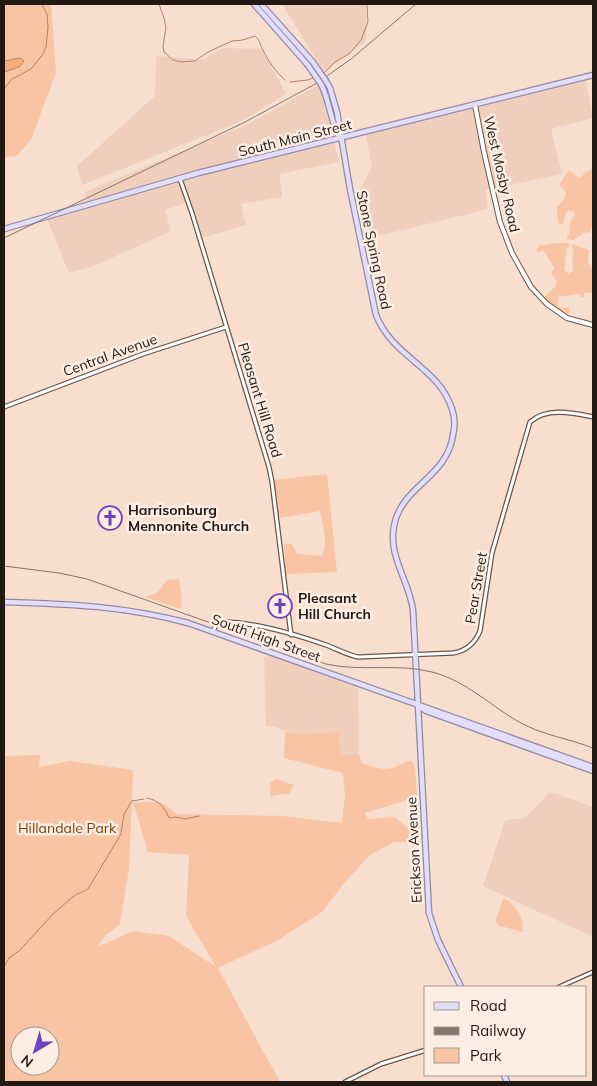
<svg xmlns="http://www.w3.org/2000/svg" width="597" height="1086" font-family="Mulish,sans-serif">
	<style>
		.built { fill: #efcfbc }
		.green { fill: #f9c4a3; fill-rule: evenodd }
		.water { fill: #f6ae7f; stroke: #b6815f }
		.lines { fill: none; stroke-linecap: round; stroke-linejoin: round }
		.stream { stroke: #b6815f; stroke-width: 1 }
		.tertiary-casing { stroke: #6b5648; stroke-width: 5.5 }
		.secondary-casing { stroke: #6b5648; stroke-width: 6 }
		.primary-casing { stroke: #9289a5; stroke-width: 7 }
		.tertiary { stroke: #fff; stroke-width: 3 }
		.secondary { stroke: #fff; stroke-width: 4 }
		.primary { stroke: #e2ddf8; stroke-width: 4.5 }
		.rail { stroke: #85756a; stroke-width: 1 }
		.primary-bridge-casing { stroke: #9289a5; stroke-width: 7; stroke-linecap: butt }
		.primary-bridge { stroke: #e2ddf8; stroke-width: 4.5 }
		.labels { text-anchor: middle; stroke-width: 5; stroke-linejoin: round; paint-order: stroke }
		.street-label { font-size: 14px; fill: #221913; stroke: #fdeee4 }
		.poi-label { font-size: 14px; font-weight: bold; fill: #221913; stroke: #fdeee4; text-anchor: start }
		.park-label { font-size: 14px; fill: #7d3d03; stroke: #fdeee4 }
	</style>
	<rect width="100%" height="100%" fill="#f7dece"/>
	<path class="built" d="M282,4H367L366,41L324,72Z
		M222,48L262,49L286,94L242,121L82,185L77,166L155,96L156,56L203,60Z
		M586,81L593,118L551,129L562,174L485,190L488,209L366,239L357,196L372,166L366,135Z
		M320,84L339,162L279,174L282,197L241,204L246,225L202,238L191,201L165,210L171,231L94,266L69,273L45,214L87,201L85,192L248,124Z
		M267,654L358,688L359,754L340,755L339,732L295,734L275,727L266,726L264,657Z
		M549,793L557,794L593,807V937L483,886L505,821L512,819H520L526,817Z"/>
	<path class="green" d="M4,4H51L56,72L31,140L16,156L4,157Z
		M591,169L593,172V225L590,232L583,233L574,240L567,239V236L569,235L570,222L575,215L573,211L571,212L569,210L566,212L563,224L558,223L557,208L565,197L566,192L559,185L569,170L579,178Z
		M556,243H568L569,245L567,248L564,269L568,274L573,271L572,269L574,268L572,263L574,249H572L573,244L589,250L588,262L593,271V292L584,293V297H581L580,294L558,297V307H562L563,309L569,307V314L567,315L546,300L545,296L554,288L557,282L551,272L555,269L543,250L538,253L536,249L539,246Z
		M327,474L337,572L286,574L284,544H292L297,554L322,556C329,543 322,525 320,511L279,518L274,480Z
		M179,579L182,598L181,609L145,597L157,593L167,580Z
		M285,731L295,734L339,732L340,755L359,754L362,763C371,766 382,771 392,768C400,766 403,761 412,761L415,767L417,797L365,813L368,819L395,817L412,832L410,842H394L370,855L345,882L322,912L278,940L218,968L280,1082H4V756L40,755L39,767L70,761L133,770L129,869L120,924L105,936L97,947L133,931L169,936L216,967L186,916L189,855L148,852L133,802H161L177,814L282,816L342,823L345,796L343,773L284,758ZM20,1036H50V1066H20Z
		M276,779L294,785L289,794L274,795L271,798L270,783Z
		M503,898C516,904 524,918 523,932L497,925L496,920Z"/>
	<path class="water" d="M20,58L24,61L19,67L4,72V61Z"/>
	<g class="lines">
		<path class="stream" d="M159,4L164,18L166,28L163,46L164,52L173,60L181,62L195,61L208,52L232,41L243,40L255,36C260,40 260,45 263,50C268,61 276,72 285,80
			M324,73L335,62L349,54L361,40L368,22L367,4
			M290,82L308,80L313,78
			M4,89L12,79L31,69L43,54L46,47L48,27L47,14L42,4
			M147,798C158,800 165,807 169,818L176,817L185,819L199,816
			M4,967L9,958L20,950L53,914L75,895L88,889L121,834L124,814L132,801L144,799"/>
		<g class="tertiary-casing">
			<path id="tertiary" d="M180,179L192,213L269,467L272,482L291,635
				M4,407L143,354L226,327
				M213,631L217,623L220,622C250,621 297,635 326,645C337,649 347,655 358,657L453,653C466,651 475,643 480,631L492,553L530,422C547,407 573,413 593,417
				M559,987L593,972
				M345,1082L381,1064L426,1050"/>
		</g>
		<g class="secondary-casing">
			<path id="secondary" d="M475,105L484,152L500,222L512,253L531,287L547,304L567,318L593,325"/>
		</g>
		<g class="primary-casing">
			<path id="primary" d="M254,4L307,64
				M261,4L312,61
				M326,81L330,88L337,112L350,189L376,315C393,358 439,367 452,409C455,417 455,426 453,435C447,478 401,486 394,526C388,557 409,580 413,610L429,913L438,940L461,987
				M321,84C330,101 330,122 340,138
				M4,229L198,173L593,75
				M4,602C70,604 124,606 188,623L593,767
				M419,706L426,711L593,771
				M504,1075L507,1082"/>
		</g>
		<use href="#tertiary" class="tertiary"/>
		<use href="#secondary" class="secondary"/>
		<use href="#primary" class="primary"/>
		<path class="rail" d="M4,238L245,122L317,83L351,59L416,4
			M4,566L59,573L87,579L326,664C362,672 398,663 432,672C467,681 490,706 521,723C543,735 570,739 593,748"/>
		<g class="primary-bridge-casing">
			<path id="primary-bridge" d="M312,61L326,81
				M307,64L321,84"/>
		</g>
		<use href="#primary-bridge" class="primary-bridge"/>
	</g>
	<defs>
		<g id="church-ring" transform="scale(1.25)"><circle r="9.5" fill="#fdeee4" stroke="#6c45be" stroke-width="1.5"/><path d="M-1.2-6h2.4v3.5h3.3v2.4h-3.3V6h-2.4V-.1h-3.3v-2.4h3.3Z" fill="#6c45be"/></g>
	</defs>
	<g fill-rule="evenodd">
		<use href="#church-ring" x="110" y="518"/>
		<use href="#church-ring" x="280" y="606"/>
	</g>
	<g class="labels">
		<g class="street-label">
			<text transform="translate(295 138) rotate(-14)" y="5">South Main Street</text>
			<text transform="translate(502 174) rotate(77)" y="5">West Mosby Road</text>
			<text transform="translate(374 250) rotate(78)" y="5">Stone Spring Road</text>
			<text transform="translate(110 355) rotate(-20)" y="5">Central Avenue</text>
			<text transform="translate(260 400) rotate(73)" y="5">Pleasant Hill Road</text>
			<text transform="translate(476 588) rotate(-80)" y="5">Pear Street</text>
			<text transform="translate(266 638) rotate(20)" y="5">South High Street</text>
			<text transform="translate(414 850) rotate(-93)" y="5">Erickson Avenue</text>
		</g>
		<g class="poi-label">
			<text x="128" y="515">Harrisonburg<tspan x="128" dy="16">Mennonite Church</tspan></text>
			<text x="298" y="603">Pleasant<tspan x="298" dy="16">Hill Church</tspan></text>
		</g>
		<g class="park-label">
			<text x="67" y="833">Hillandale Park</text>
		</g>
	</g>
	<rect width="597" height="1086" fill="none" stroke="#221913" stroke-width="10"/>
	<rect x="424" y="986" width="162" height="90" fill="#fdeee4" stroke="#a59990"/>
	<rect x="434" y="1002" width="25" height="8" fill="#e2ddf8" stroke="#a59990"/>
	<text x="470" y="1011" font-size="15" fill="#221913">Road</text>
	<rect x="434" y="1027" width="25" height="8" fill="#85756a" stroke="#a59990"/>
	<text x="470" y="1036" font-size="15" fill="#221913">Railway</text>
	<rect x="434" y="1048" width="25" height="15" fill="#f9c4a3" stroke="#a59990"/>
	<text x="470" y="1061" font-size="15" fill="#221913">Park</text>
	<g transform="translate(35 1051) rotate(218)"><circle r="24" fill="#fdeee4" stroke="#a59990"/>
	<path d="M0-4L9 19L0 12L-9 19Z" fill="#6c45be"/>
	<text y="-8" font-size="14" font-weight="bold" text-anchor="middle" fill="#221913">N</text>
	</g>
</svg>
